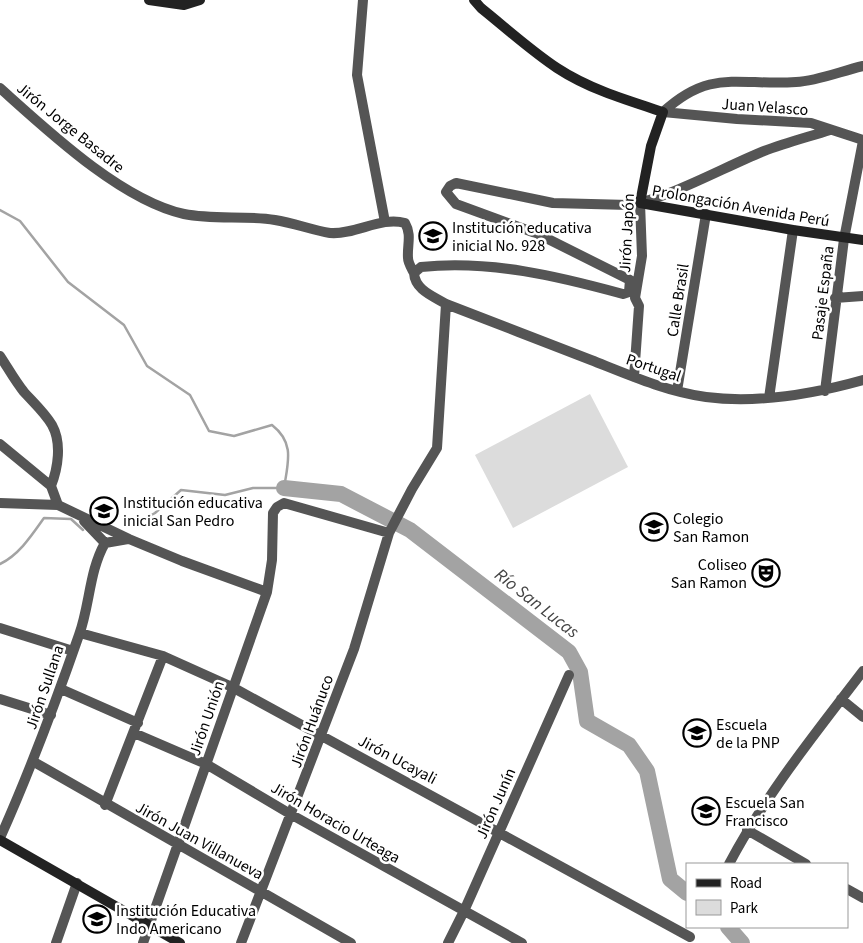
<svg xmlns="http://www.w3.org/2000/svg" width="863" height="943" font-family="'Source Sans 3',sans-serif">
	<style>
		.green { fill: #dcdcdc }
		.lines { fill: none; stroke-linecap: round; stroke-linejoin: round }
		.stream { stroke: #a3a3a3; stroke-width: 2.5 }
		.river { stroke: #a3a3a3; stroke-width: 16 }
		.street { stroke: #555; stroke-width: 10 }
		.secondary { stroke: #222; stroke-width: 10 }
		.labels { text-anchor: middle; stroke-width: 5; stroke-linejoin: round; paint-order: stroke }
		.street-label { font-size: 16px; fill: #000; stroke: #fff }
		.poi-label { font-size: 16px; fill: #000; stroke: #fff; text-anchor: start }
		.water-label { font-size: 18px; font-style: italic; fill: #444; stroke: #fff }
	</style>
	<rect width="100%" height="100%" fill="#fff"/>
	<path class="green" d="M590,394L628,467L513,528L475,455Z"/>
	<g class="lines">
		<path class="stream" d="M0,210L20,221L68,282L124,325L147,366L190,395L209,431L234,436L272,425C295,443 288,462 284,488H253L225,495L181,490L155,513L132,526
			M0,564C19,555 32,535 44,518L71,519L83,530"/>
		<path class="river" d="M284,488L341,494L410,530L569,652L580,672L587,721L629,745L647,771L670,879L687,893
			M728,927L742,943"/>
		<path class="street" d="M363,0L357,75L385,222
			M0,88C48,131 121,200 184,214C214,220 245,215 275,220C294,223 312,230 330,233C356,235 381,216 405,223C412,235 407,245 408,258C408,263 412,269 414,273
			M663,112C711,68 738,86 796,82C818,81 841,71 863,66
			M663,112L737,119L811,123L863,140
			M830,130C808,137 785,143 764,151C722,168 672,197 629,205L553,203L456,183L450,186L446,192L456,204L538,234L630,280L629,292L623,294C557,276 491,260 421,267L414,273C415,290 433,296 446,304C494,323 543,341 591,360C629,375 665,391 706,397C759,404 813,394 863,380
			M835,298L863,296
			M0,356C8,368 15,381 24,392C33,402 45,413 52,425C62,443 58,468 51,486
			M634,377L639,306L635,298L642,256L640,203
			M677,391L706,214
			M825,391L844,239L863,141
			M769,398L793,230
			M0,444L51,486L58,505L129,539L182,561L267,592
			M0,503L58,505
			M84,521L105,543L128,539
			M0,628L73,651
			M80,633L163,656L232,687L690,937
			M61,689L138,723
			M0,699L51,715
			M841,699L863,717
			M134,733L206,764L292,815L522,943
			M34,762L351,943
			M105,805L163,656
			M747,830L806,864
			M0,838C30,771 55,704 79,635C90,605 89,571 105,543
			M729,864C766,794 815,734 863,671
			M847,889L863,898
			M56,943L77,883
			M143,943L267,592L272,560L273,513L277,507L284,503L389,533
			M241,943L354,649L389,533L412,489L437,448L446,304
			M448,943L464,911L569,675"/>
		<path class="secondary" d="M149,0L184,5L200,0
			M474,0L481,8C506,28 530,50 557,68C589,89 626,100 663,112L651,146L640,203L793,230L863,240
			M0,840L180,943"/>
	</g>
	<defs>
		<g id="school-ring" transform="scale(1.4375)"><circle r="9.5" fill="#fff" stroke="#000" stroke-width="1.5"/><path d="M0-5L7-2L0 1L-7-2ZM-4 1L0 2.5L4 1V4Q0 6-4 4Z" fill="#000"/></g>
		<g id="university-ring" transform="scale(1.4375)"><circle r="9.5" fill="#fff" stroke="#000" stroke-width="1.5"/><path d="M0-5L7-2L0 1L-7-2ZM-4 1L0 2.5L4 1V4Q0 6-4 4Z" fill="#000"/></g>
		<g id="theatre-ring" transform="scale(1.4375)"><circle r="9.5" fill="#fff" stroke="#000" stroke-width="1.5"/><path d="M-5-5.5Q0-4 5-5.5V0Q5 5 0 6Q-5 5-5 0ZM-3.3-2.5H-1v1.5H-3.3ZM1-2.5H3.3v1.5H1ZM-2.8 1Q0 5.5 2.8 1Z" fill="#000"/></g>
	</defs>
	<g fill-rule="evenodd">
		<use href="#school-ring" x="433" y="236"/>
		<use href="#school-ring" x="104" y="511"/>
		<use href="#university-ring" x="654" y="527"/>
		<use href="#theatre-ring" x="766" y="573"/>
		<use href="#school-ring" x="697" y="733"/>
		<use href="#school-ring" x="706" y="811"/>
		<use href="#school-ring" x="97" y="919"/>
	</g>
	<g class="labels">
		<g class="street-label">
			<text transform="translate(765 106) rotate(4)" y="6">Juan Velasco</text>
			<text transform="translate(71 127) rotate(39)" y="6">Jirón Jorge Basadre</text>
			<text transform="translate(741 205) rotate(10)" y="6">Prolongación Avenida Perú</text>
			<text transform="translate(626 233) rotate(-87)" y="6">Jirón Japón</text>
			<text transform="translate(822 293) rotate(-83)" y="6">Pasaje España</text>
			<text transform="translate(677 300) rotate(-81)" y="6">Calle Brasil</text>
			<text transform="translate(654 367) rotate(19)" y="6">Portugal</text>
			<text transform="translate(44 687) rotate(-71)" y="6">Jirón Sullana</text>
			<text transform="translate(206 718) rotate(-71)" y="6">Jirón Unión</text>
			<text transform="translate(311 721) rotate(-70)" y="6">Jirón Huánuco</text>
			<text transform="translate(398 759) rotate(28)" y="6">Jirón Ucayali</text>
			<text transform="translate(495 803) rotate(-66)" y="6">Jirón Junín</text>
			<text transform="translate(336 822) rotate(30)" y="6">Jirón Horacio Urteaga</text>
			<text transform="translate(200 840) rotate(29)" y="6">Jirón Juan Villanueva</text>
		</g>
		<g class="poi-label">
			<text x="452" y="233">Institución educativa<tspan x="452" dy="18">inicial No. 928</tspan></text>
			<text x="123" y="508">Institución educativa<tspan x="123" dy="18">inicial San Pedro</tspan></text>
			<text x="673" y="524">Colegio<tspan x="673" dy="18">San Ramon</tspan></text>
			<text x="747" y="570" text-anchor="end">Coliseo<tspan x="747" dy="18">San Ramon</tspan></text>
			<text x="716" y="730">Escuela<tspan x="716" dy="18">de la PNP</tspan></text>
			<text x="725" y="808">Escuela San<tspan x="725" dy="18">Francisco</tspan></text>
			<text x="116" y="916">Institución Educativa<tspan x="116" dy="18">Indo Americano</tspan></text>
		</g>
		<g class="water-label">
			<text transform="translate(537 603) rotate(38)" y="6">Río San Lucas</text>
		</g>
	</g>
	<rect x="686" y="863" width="162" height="65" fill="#ffffff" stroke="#999999"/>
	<rect x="696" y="879" width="25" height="8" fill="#222222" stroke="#999999"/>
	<text x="730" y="888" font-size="15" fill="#000000">Road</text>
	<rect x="696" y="900" width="25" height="15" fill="#dcdcdc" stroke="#999999"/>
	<text x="730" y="913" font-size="15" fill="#000000">Park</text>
</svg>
